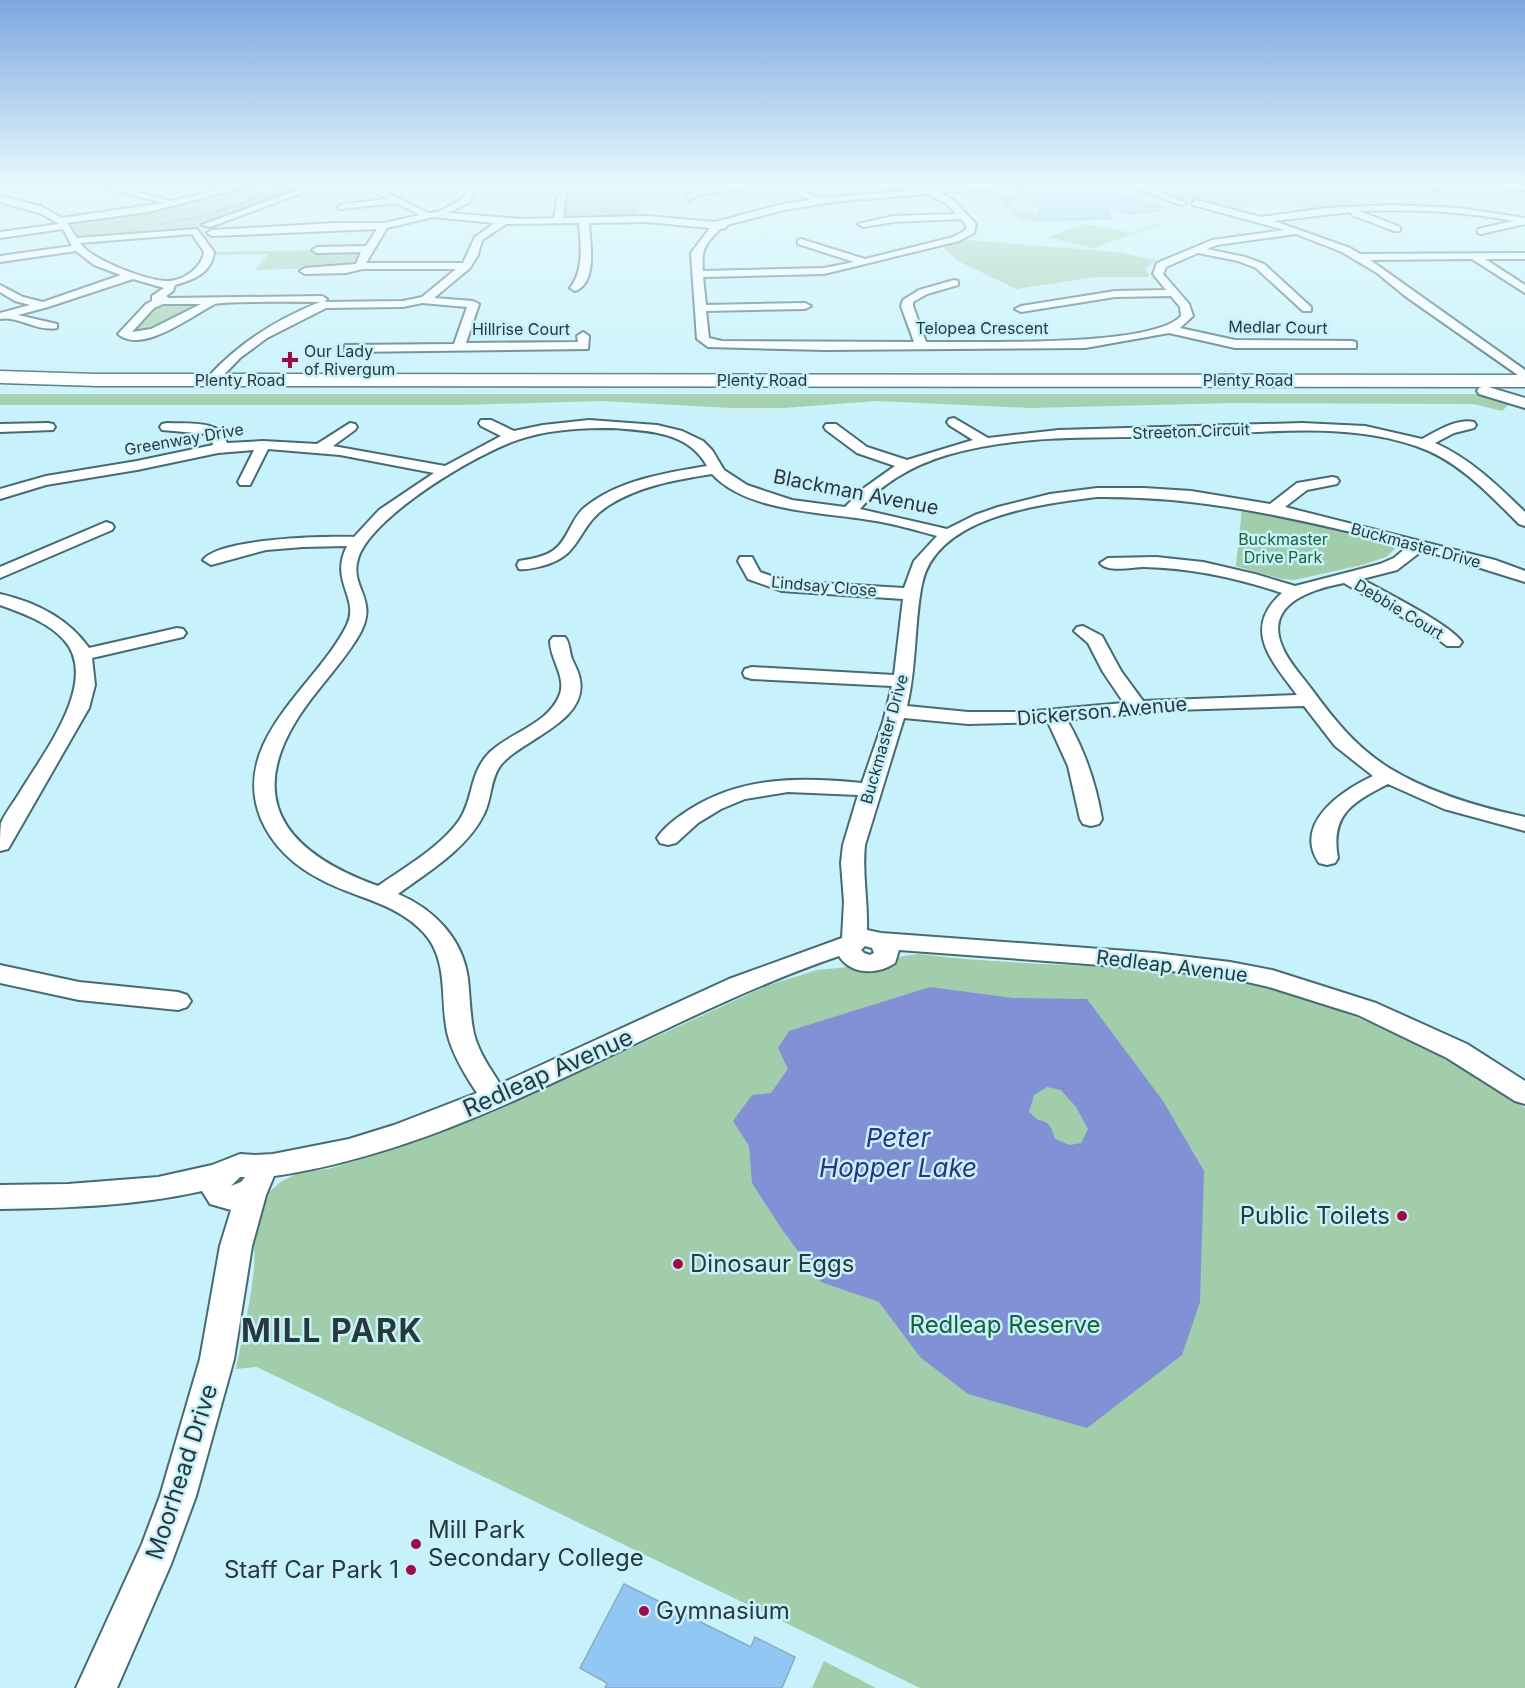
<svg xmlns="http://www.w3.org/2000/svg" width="1525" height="1688" font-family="Inter,sans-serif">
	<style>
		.green { fill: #a1cdaa }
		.water { fill: #8290d6; fill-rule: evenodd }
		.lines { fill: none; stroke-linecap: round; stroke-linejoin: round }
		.stream { stroke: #8290d6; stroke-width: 2 }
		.building { fill: #91c7f3; stroke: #8ea9c0; stroke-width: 1.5 }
		.minor-casing { stroke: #456b73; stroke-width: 4 }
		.major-casing { stroke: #456b73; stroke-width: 4 }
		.highway-casing { stroke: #456b73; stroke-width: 3 }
		.minor { fill: #fff; fill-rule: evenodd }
		.major { fill: #fff; fill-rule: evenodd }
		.highway { fill: #fff; fill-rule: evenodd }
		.poi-dot { fill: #a30946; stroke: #c8f2fb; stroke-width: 2 }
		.labels { text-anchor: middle; stroke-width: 5; stroke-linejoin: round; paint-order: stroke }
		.far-street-label { font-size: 16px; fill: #28393c; stroke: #c8f2fb }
		.far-poi-label { font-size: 16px; fill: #28393c; stroke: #c8f2fb; text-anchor: start }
		.far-park-label { font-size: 16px; fill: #166433; stroke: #c8f2fb }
		.street-label { font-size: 20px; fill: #28393c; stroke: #c8f2fb }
		.near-street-label { font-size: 24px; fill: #28393c; stroke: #c8f2fb }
		.near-poi-label { font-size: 24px; fill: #28393c; stroke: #c8f2fb; text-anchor: start }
		.near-park-label { font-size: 24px; fill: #166433; stroke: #c8f2fb }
		.near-water-label { font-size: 26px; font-style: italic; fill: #2c3284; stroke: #c8f2fb }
		.near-district-label { font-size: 32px; font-weight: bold; letter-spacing: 1.5px; fill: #28393c; stroke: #c8f2fb }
	</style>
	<rect width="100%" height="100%" fill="#c8f2fb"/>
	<path class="green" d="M257,184H318L192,230L80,238L70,222L162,207Z
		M617,184H662L641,205L635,216L602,215L563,219L565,196L571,195L568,193L569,190Z
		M1061,184H1119L1123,186L1121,188L1130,192L1117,190L1115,185H1087L1090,196L1076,198L1056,208L1038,210L1030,204L1035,198L1029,201H1007L1019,213L1037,212L1034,221L1020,220L986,189H1005L990,191L996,196L1014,195L1020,188L1039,199L1081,194Z
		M1188,184H1375L1396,193L1343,196L1362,205C1347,206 1323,212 1310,209C1287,205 1275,197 1250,200L1259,204L1226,208L1163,192L1196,187Z
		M1159,223H1163L1094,248L1048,237L1084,224L1132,233Z
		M967,240L1117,252L1156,260L1146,268L1149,277H1096L1016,289L956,260L943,247Z
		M313,250L310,253L360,251L362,253L353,267L255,270L268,254L214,255L213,252Z
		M163,303L203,304L147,333L130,334L153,307Z
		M709,383L1490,384L1497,387L740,388H716Z
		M251,386H711L713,388Z
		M0,394H1514L1520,398L1515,399L1502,411L1474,404L1233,403L1031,408L877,401L784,408H731L602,401L460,405H0Z
		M1242,508L1392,545L1395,549L1386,557L1362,565L1294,580L1281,579L1236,566Z
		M920,954C1010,966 1101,963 1191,974C1314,990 1424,1039 1525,1108V1688H920L257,1367L236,1369C240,1346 263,1254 251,1239L264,1196L282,1181L299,1173L328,1169L380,1154L493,1112L766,986L817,970L848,967L865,969L903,956Z
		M824,1661L876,1688H812Z"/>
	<path class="water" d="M930,987L1013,998L1087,999L1163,1101L1204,1171L1200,1302L1182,1355L1087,1428L968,1394L920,1357L879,1302L821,1282L781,1228L752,1183L749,1146L733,1121L752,1095L771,1093L788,1069L778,1048L789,1031ZM1047,1087L1061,1090L1076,1107L1088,1129L1081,1143L1070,1145L1055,1139C1052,1129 1050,1121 1038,1120L1029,1112L1034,1095Z"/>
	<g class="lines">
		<path class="stream" d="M281,189L295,184
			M160,224L200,217L280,190"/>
	</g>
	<path class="building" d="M1087,185H1113L1117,196L1126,195L1164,207L1153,208L1160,211L1126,214L1092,197Z
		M1066,186L1106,205L1112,219L1036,220L1043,201L1021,189Z
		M624,1584L751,1647L755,1637L795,1657L782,1688H605L607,1683L580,1668Z"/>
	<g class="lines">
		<g class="minor-casing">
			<path id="minor" d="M106,184L171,201L242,184H257L148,212L67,223L77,238L197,229L214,252C212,273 193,280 175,285L173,291L166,296L169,298L322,296L327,299L325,302L403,301L422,297L456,269H362L346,273L305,274L300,271L305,268L356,264L361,252L317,253L312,250L317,247L366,246L377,229L212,236L207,233L212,230L336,223H384L420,215L396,203L340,209L338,207L343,204L388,199L359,184H370L428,213L438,212L462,199L470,184H478L469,203L447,213L522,219L554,218L558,195L562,192L566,195L563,218L647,216L715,222L783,204L811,200L773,184H785L821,198L987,184H1024L1020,187L939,193L953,200L976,224L974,233L959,241L824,274L703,277L706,305L805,303L811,306L805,309L706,311L709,338L722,341L914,342L901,306L903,300L919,290L954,280L958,281V285L927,294L913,302V306L926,342C974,341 1152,348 1181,316L1180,307L1171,296L1115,297L1021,312L1015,309L1021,306L1115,291L1166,290L1153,274L1157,263L1212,240L1285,230L1193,205L1192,203L1196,200L1261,217L1326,208L1392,205L1459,208L1525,218V224L1481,234L1478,233V229L1513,221C1461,211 1411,209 1359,211L1400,227V231H1394L1352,215L1351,212L1274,221L1350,248L1360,254L1525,253V259H1485L1525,285V293L1472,259L1370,260L1525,370V380L1405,296L1377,273L1342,252L1296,234L1217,245L1207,249L1245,257L1264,264L1311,307V311H1303L1256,268L1238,261L1198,253L1166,267L1163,274L1189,304L1193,316L1180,328L1235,340L1352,341L1356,342V348H1235L1169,333L1085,348L824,350L708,347L697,339L691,253L710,228L647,222L589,223C590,242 598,283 575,291L570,288C584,270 581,246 579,223L506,224L482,240L478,255L470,268L434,298L473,301L479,304L466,343L578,342L577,336L583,332L589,336L588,349L349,352L345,351V345L454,344L467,307L422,303L403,307L326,308L267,338L240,358L216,383L212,384L206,380L208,377C239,343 277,319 320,302C306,302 221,301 215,304C193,315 142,355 118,334L146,304L152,301V296L164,288L133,279L48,307L18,315L57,324V328C38,332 16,315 0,319V313L30,305L15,301L0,292V285L23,297L43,302L121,275L94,265L76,251L0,262V256L72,246L63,229L0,238V232L59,224L42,214L0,202V196L40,206L62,218L163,203L105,188ZM928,194L947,204L956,214L893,216L858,224L863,227L893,222L961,219L966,225V230L953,237L865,259L801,239L798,240V244L854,262L824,268L703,271C701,248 705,245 720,229L726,228L727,225L784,210L840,201ZM433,217L495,223L475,237L463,263H366L387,228ZM192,234L204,252C202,268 182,282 166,281C146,280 91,260 80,243ZM163,304H201L151,329L132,332L154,308Z
				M314,184H326L210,227L202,225Z
				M739,184H762L758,187L700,194L689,200L685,197L698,189Z
				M1126,184H1138L1187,203L1180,205Z
				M1433,184H1441L1435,190L1431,187Z
				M1469,184H1525V190L1473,187Z
				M954,418L988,438L1059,430L1302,423L1365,426L1422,439C1437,431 1457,418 1474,422L1476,425L1474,428L1454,433L1435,443C1471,459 1498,486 1525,512V526L1519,524C1489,494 1458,460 1416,446C1340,420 1255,434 1177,436C1100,439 1022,433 947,455C914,465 883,482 860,509L947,529L975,515L998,507L1050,494L1097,488H1144L1191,491L1270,504L1297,483L1332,477L1337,478L1339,481L1337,484L1307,490L1285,507L1495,560L1525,571V582L1423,550L1397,570L1362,579C1384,592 1450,624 1462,642L1459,646H1447L1431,634L1344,583C1313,589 1264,603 1282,646C1288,662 1303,677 1313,691C1335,721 1356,747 1389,768C1430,793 1478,807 1525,817V831L1444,809L1388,784C1353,802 1330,814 1338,858L1335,863L1327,865L1319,863C1292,823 1343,790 1373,776L1335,746L1304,706L1174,710L1067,720C1085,751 1096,784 1102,819L1099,824L1091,826L1083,824L1080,819L1068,766L1048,722L968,724L904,718L865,845C862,873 868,901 867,930L881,933L1155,953L1230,962L1272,970L1376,1003L1467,1044L1525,1081V1104L1515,1101L1447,1058L1358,1015L1269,987L1230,978L1155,969L899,950L895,963C877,975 851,975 839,956C648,1021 477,1146 274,1176L266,1195L252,1246L234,1359L196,1496L171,1564L117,1688H76L142,1544L160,1496L200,1359L220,1246L231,1210L210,1204L202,1191C135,1206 68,1208 0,1209V1185L68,1184L158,1177L212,1165L240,1154L255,1155L273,1154L349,1139L394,1125L477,1093C465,1075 452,1054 447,1032C440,998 449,961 424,933C396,902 354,898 320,879C294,866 272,845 261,819C229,740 317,686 347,625C360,597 329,582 347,546L303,547L266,550L211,565L203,560C220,538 325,536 354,537L379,510L434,473L340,455L268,449L250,485H240L238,482L254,450L218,453L137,470L46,485L0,499V489L46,476L137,461L213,445L211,437L207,434L162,430L160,427L162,424L167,423C188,424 221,419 227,443L263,441L317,444L350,423L355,424L357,427L355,430L333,446L445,466L501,436L481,426L479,423L481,420H491L514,431L543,425L589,420L657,425L682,431L703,441L712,450L724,470L747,485L792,500L845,507L864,488L895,466L857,453L826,430L824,427L826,424H836L867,447L907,460L973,440L949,425L947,422L949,419ZM613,428C648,431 688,431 707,466C665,473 618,480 584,508C571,519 568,540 554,550C544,557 531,559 519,561L517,565L519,569C527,570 534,568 542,566C585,555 575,525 611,504C642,485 677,480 712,474C747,512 822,512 869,520C892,523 915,530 937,536L914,561L904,588L785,581L760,572L752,557H740L738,561L748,579L782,591L903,599L894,675L752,667L745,669L743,673L745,677L752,679L892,686L883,722L862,783C803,777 744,776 692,808C679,816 665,826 657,838L660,843L668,845L676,843L698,823L721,809L745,799L788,792L858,795L843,845L841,863L844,902L842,938L729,979L500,1084C490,1068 479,1053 474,1034C470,1016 470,998 468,979C463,939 434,909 398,894C428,872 468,848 484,814C492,798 490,780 500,766C520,740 588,722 580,680C579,672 575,666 572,659C569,651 570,643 565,637H553L550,641C550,659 566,676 560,694C549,724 511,732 490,752C469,773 474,797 460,819C441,847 405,867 378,886C298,857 242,809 296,721C314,691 340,667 358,637C381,599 349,589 358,559C370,516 484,448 527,437C555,429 584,428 613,428ZM1097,497C1209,496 1301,520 1408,546L1394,558L1380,564L1295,586L1255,574L1203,562L1156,557L1108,558L1100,563C1107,573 1133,567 1144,567C1192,568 1237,578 1282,593C1241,629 1272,661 1297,695L1143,701L1121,671L1102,636L1083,626L1077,627L1074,631L1088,643L1103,672L1124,703L1024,712H968L907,706C917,666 914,623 922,584C936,516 1041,504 1097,497ZM865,946L872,948L874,953L870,955L864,953L861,950ZM240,1177H245L241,1182L231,1186Z
				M48,423L53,424L55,427L53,430L0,432V424Z
				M106,522L112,524L114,527L112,530L0,578V567Z
				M0,594C35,602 68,618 89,648L177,628L183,629L186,633L183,637L92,658L95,685L89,708L11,844L8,849L0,851C0,843 0,831 1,823C5,813 14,802 20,792C42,755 101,681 64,640C48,622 22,613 0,605Z
				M0,965L79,982L178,992L187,995L191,1001L187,1007L178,1010L79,1000L0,983Z"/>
		</g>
		<g class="major-casing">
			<path id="major" d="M1485,386L1525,398V408L1479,394L1477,391L1479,388Z"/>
		</g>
		<g class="highway-casing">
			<path id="highway" d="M0,371L97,374L1525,375V387L97,386L0,383Z"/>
		</g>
		<use href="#minor" class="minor"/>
		<use href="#major" class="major"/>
		<use href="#highway" class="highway"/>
	</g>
	<linearGradient id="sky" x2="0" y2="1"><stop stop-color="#7fa6e1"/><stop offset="0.44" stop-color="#e6f9fd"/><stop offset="1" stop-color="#e6f9fd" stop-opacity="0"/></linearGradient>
	<rect width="1525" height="420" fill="url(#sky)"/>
	<g class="poi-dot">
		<path d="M287 351h6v6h6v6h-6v6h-6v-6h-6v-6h6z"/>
		<circle cx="1402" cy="1216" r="6"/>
		<circle cx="678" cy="1264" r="6"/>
		<circle cx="416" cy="1544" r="6"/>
		<circle cx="411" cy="1570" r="6"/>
		<circle cx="644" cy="1611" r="6"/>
	</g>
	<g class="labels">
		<g class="far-street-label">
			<text transform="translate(1278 327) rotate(1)" y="6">Medlar Court</text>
			<text x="982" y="334">Telopea Crescent</text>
			<text x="521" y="335">Hillrise Court</text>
			<text x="240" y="386">Plenty Road</text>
			<text x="762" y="386">Plenty Road</text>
			<text x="1248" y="386">Plenty Road</text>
			<text transform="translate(1191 431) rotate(-2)" y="6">Streeton Circuit</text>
			<text transform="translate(184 439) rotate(-10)" y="6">Greenway Drive</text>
			<text transform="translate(1416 545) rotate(15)" y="6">Buckmaster Drive</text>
			<text transform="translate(824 586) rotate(5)" y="6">Lindsay Close</text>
			<text transform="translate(1399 609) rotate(31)" y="6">Debbie Court</text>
			<text transform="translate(884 739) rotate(-74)" y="6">Buckmaster Drive</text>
		</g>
		<g class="far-poi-label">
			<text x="304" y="357">Our Lady<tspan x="304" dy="18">of Rivergum</tspan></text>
		</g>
		<g class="far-park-label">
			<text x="1283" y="545">Buckmaster<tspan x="1283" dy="18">Drive Park</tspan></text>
		</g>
		<g class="street-label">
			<text transform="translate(856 492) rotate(11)" y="7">Blackman Avenue</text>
			<text transform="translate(1102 711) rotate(-5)" y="7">Dickerson Avenue</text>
			<text transform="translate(1172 966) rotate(7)" y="7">Redleap Avenue</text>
		</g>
		<g class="near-street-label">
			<text transform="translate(548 1073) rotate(-24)" y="8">Redleap Avenue</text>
			<text transform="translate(182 1472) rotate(-72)" y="8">Moorhead Drive</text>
		</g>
		<g class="near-poi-label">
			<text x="1390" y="1224" text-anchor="end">Public Toilets</text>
			<text x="690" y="1272">Dinosaur Eggs</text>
			<text x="428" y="1538">Mill Park<tspan x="428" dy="28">Secondary College</tspan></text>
			<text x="399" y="1578" text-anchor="end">Staff Car Park 1</text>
			<text x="656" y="1619">Gymnasium</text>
		</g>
		<g class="near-park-label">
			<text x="1005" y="1333">Redleap Reserve</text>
		</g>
		<g class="near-water-label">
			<text x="898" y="1147">Peter<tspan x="898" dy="30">Hopper Lake</tspan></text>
		</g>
		<g class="near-district-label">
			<text x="332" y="1342">MILL PARK</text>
		</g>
	</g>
</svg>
